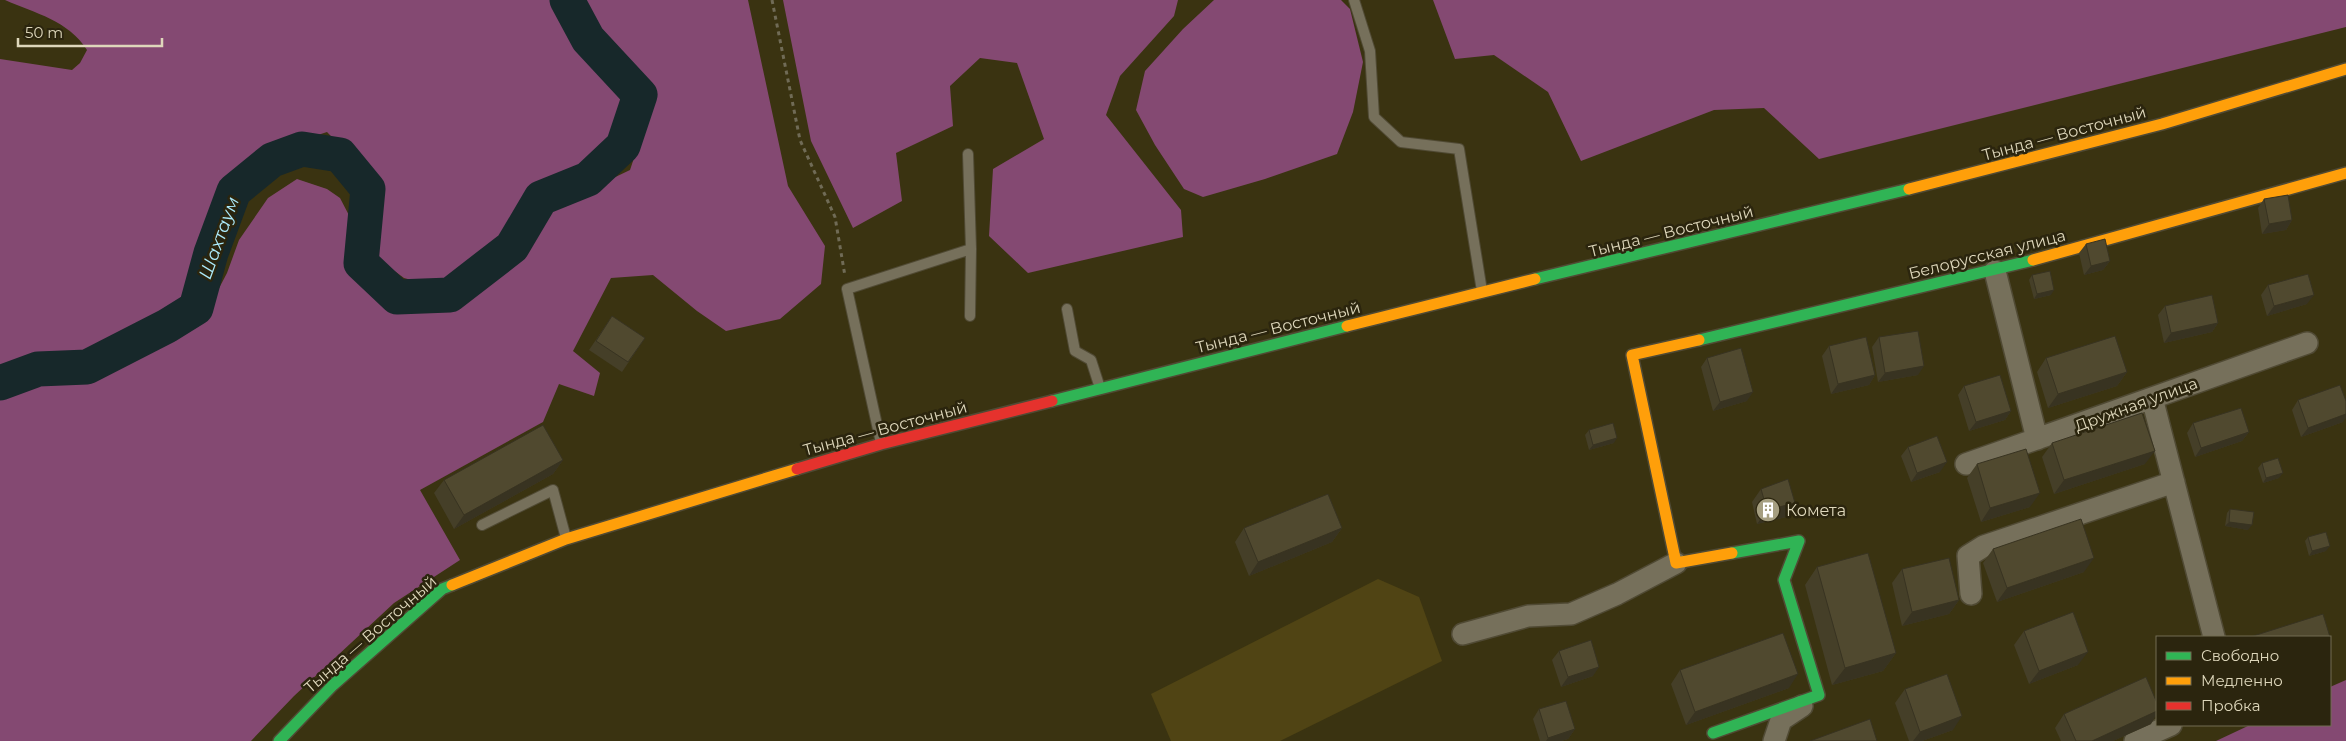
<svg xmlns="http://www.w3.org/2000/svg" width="2346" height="741" font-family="Montserrat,sans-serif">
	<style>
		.built { fill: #504414 }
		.green { fill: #844972 }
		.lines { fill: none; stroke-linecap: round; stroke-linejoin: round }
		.river { stroke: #17282a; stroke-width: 35 }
		.lane-casing { stroke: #504a34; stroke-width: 12 }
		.street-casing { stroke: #504a34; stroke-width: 24 }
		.fast-casing { stroke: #504a34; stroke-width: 14 }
		.slow-casing { stroke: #504a34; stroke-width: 14 }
		.jam-casing { stroke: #504a34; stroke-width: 14 }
		.path { stroke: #706b56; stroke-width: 3; stroke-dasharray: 4 4; stroke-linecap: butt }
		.lane { stroke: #76705b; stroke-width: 10 }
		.street { stroke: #76705b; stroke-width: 21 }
		.fast { stroke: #30b455; stroke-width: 11 }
		.slow { stroke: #ff9f0a; stroke-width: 11 }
		.jam { stroke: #e5322d; stroke-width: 11 }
		.wall { fill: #453f28 }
		.shaded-wall { fill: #383321 }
		.building { fill: #50492f; stroke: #383321 }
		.labels { text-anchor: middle; stroke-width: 5; stroke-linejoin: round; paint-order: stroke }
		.street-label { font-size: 16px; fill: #ded7bb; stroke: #2b250e }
		.poi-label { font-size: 16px; fill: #ded7bb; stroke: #2b250e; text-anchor: start }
		.water-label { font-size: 18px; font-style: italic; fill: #abeafb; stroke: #2b250e }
	</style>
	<rect width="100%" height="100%" fill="#3a3311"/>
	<path class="built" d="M1378,579L1419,597L1442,661L1280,741H1171L1151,694Z"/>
	<path class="green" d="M5,0H551L597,60L622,86L624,115L610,147L587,171L562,176L537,193L505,243L469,272L440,288L404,278L381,261L371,239L379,199L368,174L327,132L257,155L236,170L222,196L200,270L174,307L89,358L44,359L0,374V59L72,70L80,63L87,50C69,21 35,13 5,0Z
		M584,0H748L788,186L825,246L821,284L780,319L726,331L697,311L653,275L611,278L573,351L600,373L594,396L559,384L543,422L420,490L460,560L394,603L294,696L251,741H0V395L46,381L88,377L149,348L205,315L227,273L239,240L268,198L297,179L327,189L340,198L353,223L348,250L358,275L372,288L404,307H438L477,289L519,255L540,225L561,203L630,170L646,122L648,97L617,54Z
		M783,0H1178L1174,16L1120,76L1106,115L1181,210L1183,237L1028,273L989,236L993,169L1044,139L1017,63L980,58L950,86L953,126L896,153L902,201L853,228L811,141Z
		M1214,0H1341L1350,9L1363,62L1353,112L1337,154L1265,179L1203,197L1184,189L1155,145L1136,110L1145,71L1183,29Z
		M1433,0H2346V27L1819,159L1764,108L1714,110L1581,161L1548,92L1494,55L1455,59Z
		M2346,680V741H2216L2250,725H2330V687Z"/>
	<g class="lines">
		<path class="river" d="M0,383L38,369L87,367L167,326L196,308L211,253L234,191L272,160L302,149L340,155L368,189L361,263L397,297L450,295L512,247L541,198L588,179L623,146L640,95L588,39L567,0"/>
		<g class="lane-casing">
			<path id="lane" d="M1354,0L1370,51L1374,117L1401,142L1459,149L1482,291
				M968,154L971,249
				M1067,309L1075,351L1091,360L1100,388
				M881,443L847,289L971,249L970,316
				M482,525L553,490L566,538"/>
		</g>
		<g class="street-casing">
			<path id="street" d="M1995,271L2037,439
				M2152,398L2214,637
				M1966,464L2307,343
				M1971,594L1968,556L1984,546L2174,482
				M1463,634L1528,616L1571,614L1617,594L1676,563
				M1774,741L1781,720L1802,706
				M2135,741L2171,725"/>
		</g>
		<g class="fast-casing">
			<path id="fast" d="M1535,279L1909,189
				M1699,340L2033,260
				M1052,401L1347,326
				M1713,733L1819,695L1784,580L1799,541L1732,553
				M279,741L333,685L442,589L452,585"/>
		</g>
		<g class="slow-casing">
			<path id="slow" d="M1909,189L2162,124L2346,69
				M2033,260L2346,173
				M1347,326L1535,279
				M1699,340L1632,355L1676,563L1732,553
				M452,585L566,539L797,469"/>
		</g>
		<g class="jam-casing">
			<path id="jam" d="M797,469L881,444L1052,401"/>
		</g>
		<path class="path" d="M772,0L800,140L835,217L845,276"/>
		<use href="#lane" class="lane"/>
		<use href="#street" class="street"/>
		<use href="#fast" class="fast"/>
		<use href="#slow" class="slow"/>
		<use href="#jam" class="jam"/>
	</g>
	<path class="wall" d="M2264,199L2292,220L2286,230L2262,234L2258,208Z
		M2086,244L2110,261L2103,270L2084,275L2079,253Z
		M2032,275L2051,295L2034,299L2029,280Z
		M2268,285L2307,304L2267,316L2261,295Z
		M2165,306L2218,323L2212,332L2164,343L2158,315Z
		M612,316L645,338L622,372L589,350Z
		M1879,337L1918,375L1878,382L1872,347Z
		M1829,346L1875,375L1869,385L1831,394L1822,356Z
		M1707,358L1747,401L1713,411L1701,367Z
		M2046,358L2127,372L2117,386L2048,408L2037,372Z
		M1964,386L2011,411L2005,420L1969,431L1958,395Z
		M2298,400L2343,422L2301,437L2292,410Z
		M2193,423L2249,432L2242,441L2195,457L2187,433Z
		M1589,430L1614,443L1589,450L1585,435Z
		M2052,443L2145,464L2054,494L2042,457Z
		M1908,447L1940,472L1911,482L1901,456Z
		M563,460L553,474L454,529L434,493L444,480Z
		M2262,463L2279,478L2263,483L2258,468Z
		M1977,464L2030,507L1981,522L1967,478Z
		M1761,489L1786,517L1757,524L1752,502Z
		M2230,509L2248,530L2225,526L2227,513Z
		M1244,528H1342L1332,542L1249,576L1235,542Z
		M2308,537L2326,551L2309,556L2305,541Z
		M1993,549L2084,572L1997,602L1983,563Z
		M1817,567L1896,653L1883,671L1832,685L1805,585Z
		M1902,569L1959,600L1949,614L1902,626L1892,583Z
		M2024,631L2078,665L2029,684L2014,645Z
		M1559,651L1593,676L1561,687L1552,660Z
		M1680,670L1789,688L1686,725L1671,684Z
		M1905,689L1953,730L1922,741H1909L1895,703Z
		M1539,709L1575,729L1568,739L1561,741H1540L1533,719Z
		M2064,714L2151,724L2113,741H2061L2055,728Z"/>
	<path class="shaded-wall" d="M2292,220L2286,230L2262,234L2269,224Z
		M2110,261L2103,270L2084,275L2091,266Z
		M2054,290L2051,295L2034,299L2037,294Z
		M2314,295L2307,304L2267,316L2274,306Z
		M2218,323L2212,332L2164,343L2171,333Z
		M1924,366L1918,375L1878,382L1885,373Z
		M2127,372L2117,386L2048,408L2058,394Z
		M1875,375L1869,385L1831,394L1838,384Z
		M1753,392L1747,401L1713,411L1720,402Z
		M2011,411L2005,420L1969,431L1976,422Z
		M2346,414V418L2343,422L2301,437L2308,428Z
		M2249,432L2242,441L2195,457L2201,448Z
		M1617,438L1614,443L1589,450L1593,445Z
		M2155,451L2145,464L2054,494L2064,480Z
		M563,460L553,474L454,529L464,515Z
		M1947,462L1940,472L1911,482L1917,473Z
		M2283,473L2279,478L2263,483L2266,478Z
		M2040,493L2030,507L1981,522L1990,508Z
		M1795,503L1786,517L1757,524L1767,510Z
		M2229,522L2252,525L2248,530L2225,526Z
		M1342,528L1332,542L1249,576L1258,562Z
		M2330,546L2326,551L2309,556L2312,551Z
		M2094,558L2084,572L1997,602L2007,588Z
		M1959,600L1949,614L1902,626L1912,612Z
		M2088,652L2078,665L2029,684L2039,671Z
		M1896,653L1883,671L1832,685L1845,668Z
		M1599,667L1593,676L1561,687L1568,677Z
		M1798,674L1789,688L1686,725L1695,712Z
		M2157,711V714L2151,724L2113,741H2092Z
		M1962,716L1953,730L1922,741H1913L1920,732Z
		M1575,729L1568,739L1561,741H1546L1548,738Z"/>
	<path class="building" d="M2288,195L2292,220L2269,224L2264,199Z
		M2105,239L2110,261L2091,266L2086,244Z
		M2050,271L2054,290L2037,294L2032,275Z
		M2308,274L2314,295L2274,306L2268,285Z
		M2212,295L2218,323L2171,333L2165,306Z
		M612,316L645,338L628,362L596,341Z
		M1918,331L1924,366L1885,373L1879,337Z
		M2115,336L2127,372L2058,394L2046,358Z
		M1866,337L1875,375L1838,384L1829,346Z
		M1741,348L1753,392L1720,402L1707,358Z
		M2000,375L2011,411L1976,422L1964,386Z
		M2340,385L2346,401V414L2308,428L2298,400Z
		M2241,408L2249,432L2201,448L2193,423Z
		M2142,413L2155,451L2064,480L2052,443Z
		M1613,423L1617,438L1593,445L1589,430Z
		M543,425L563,460L464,515L444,480Z
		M1937,436L1947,462L1917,473L1908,447Z
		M2026,449L2040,493L1990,508L1977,464Z
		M2278,458L2283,473L2266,478L2262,463Z
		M1788,479L1795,503L1767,510L1761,489Z
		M1328,494L1342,528L1258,562L1244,528Z
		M2230,509L2254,512L2252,525L2229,522Z
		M2081,519L2094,558L2007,588L1993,549Z
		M2326,532L2330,546L2312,551L2308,537Z
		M1868,553L1896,653L1845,668L1817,567Z
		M1949,558L1959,600L1912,612L1902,569Z
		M2073,612L2088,652L2039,671L2024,631Z
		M2323,614L2330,637H2250Z
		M1783,633L1798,674L1695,712L1680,670Z
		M1591,640L1599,667L1568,677L1559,651Z
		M1947,674L1962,716L1920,732L1905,689Z
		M2146,677L2157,703V711L2092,741H2076L2064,714Z
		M1566,701L1575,729L1548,738L1539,709Z
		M1870,719L1877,741H1810Z"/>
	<defs>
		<g id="building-disc" transform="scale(1.25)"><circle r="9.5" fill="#a59e80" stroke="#2b250e"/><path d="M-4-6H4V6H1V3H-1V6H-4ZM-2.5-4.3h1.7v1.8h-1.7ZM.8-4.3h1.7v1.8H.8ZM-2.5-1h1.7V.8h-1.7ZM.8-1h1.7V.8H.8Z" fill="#fff"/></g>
	</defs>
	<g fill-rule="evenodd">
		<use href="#building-disc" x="1768" y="510"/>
	</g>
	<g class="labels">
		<g class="street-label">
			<text transform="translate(2064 133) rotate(-15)" y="6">Тында — Восточный</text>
			<text transform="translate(1671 231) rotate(-14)" y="6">Тында — Восточный</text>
			<text transform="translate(1987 254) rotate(-14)" y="6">Белорусская улица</text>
			<text transform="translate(1278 327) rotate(-14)" y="6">Тында — Восточный</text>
			<text transform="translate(2136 404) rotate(-20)" y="6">Дружная улица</text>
			<text transform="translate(885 428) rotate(-15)" y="6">Тында — Восточный</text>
			<text transform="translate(370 634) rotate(-41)" y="6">Тында — Восточный</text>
		</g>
		<g class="poi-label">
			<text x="1786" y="516">Комета</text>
		</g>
		<g class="water-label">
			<text transform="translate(219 238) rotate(-70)" y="6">Шахтаум</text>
		</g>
	</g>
	<rect x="2156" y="636" width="175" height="90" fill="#2b250e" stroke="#736c53"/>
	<rect x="2166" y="652" width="25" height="8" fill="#30b455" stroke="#736c53"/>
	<text x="2201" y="661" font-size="15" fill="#ded7bb">Свободно</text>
	<rect x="2166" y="677" width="25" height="8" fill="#ff9f0a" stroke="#736c53"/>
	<text x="2201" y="686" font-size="15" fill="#ded7bb">Медленно</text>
	<rect x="2166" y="702" width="25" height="8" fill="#e5322d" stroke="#736c53"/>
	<text x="2201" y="711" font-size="15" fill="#ded7bb">Пробка</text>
	<path d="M18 38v8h144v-8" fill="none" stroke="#ded7bb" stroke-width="2.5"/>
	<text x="25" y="38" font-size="15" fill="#ded7bb" stroke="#2b250e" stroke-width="4" paint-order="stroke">50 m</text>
</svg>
